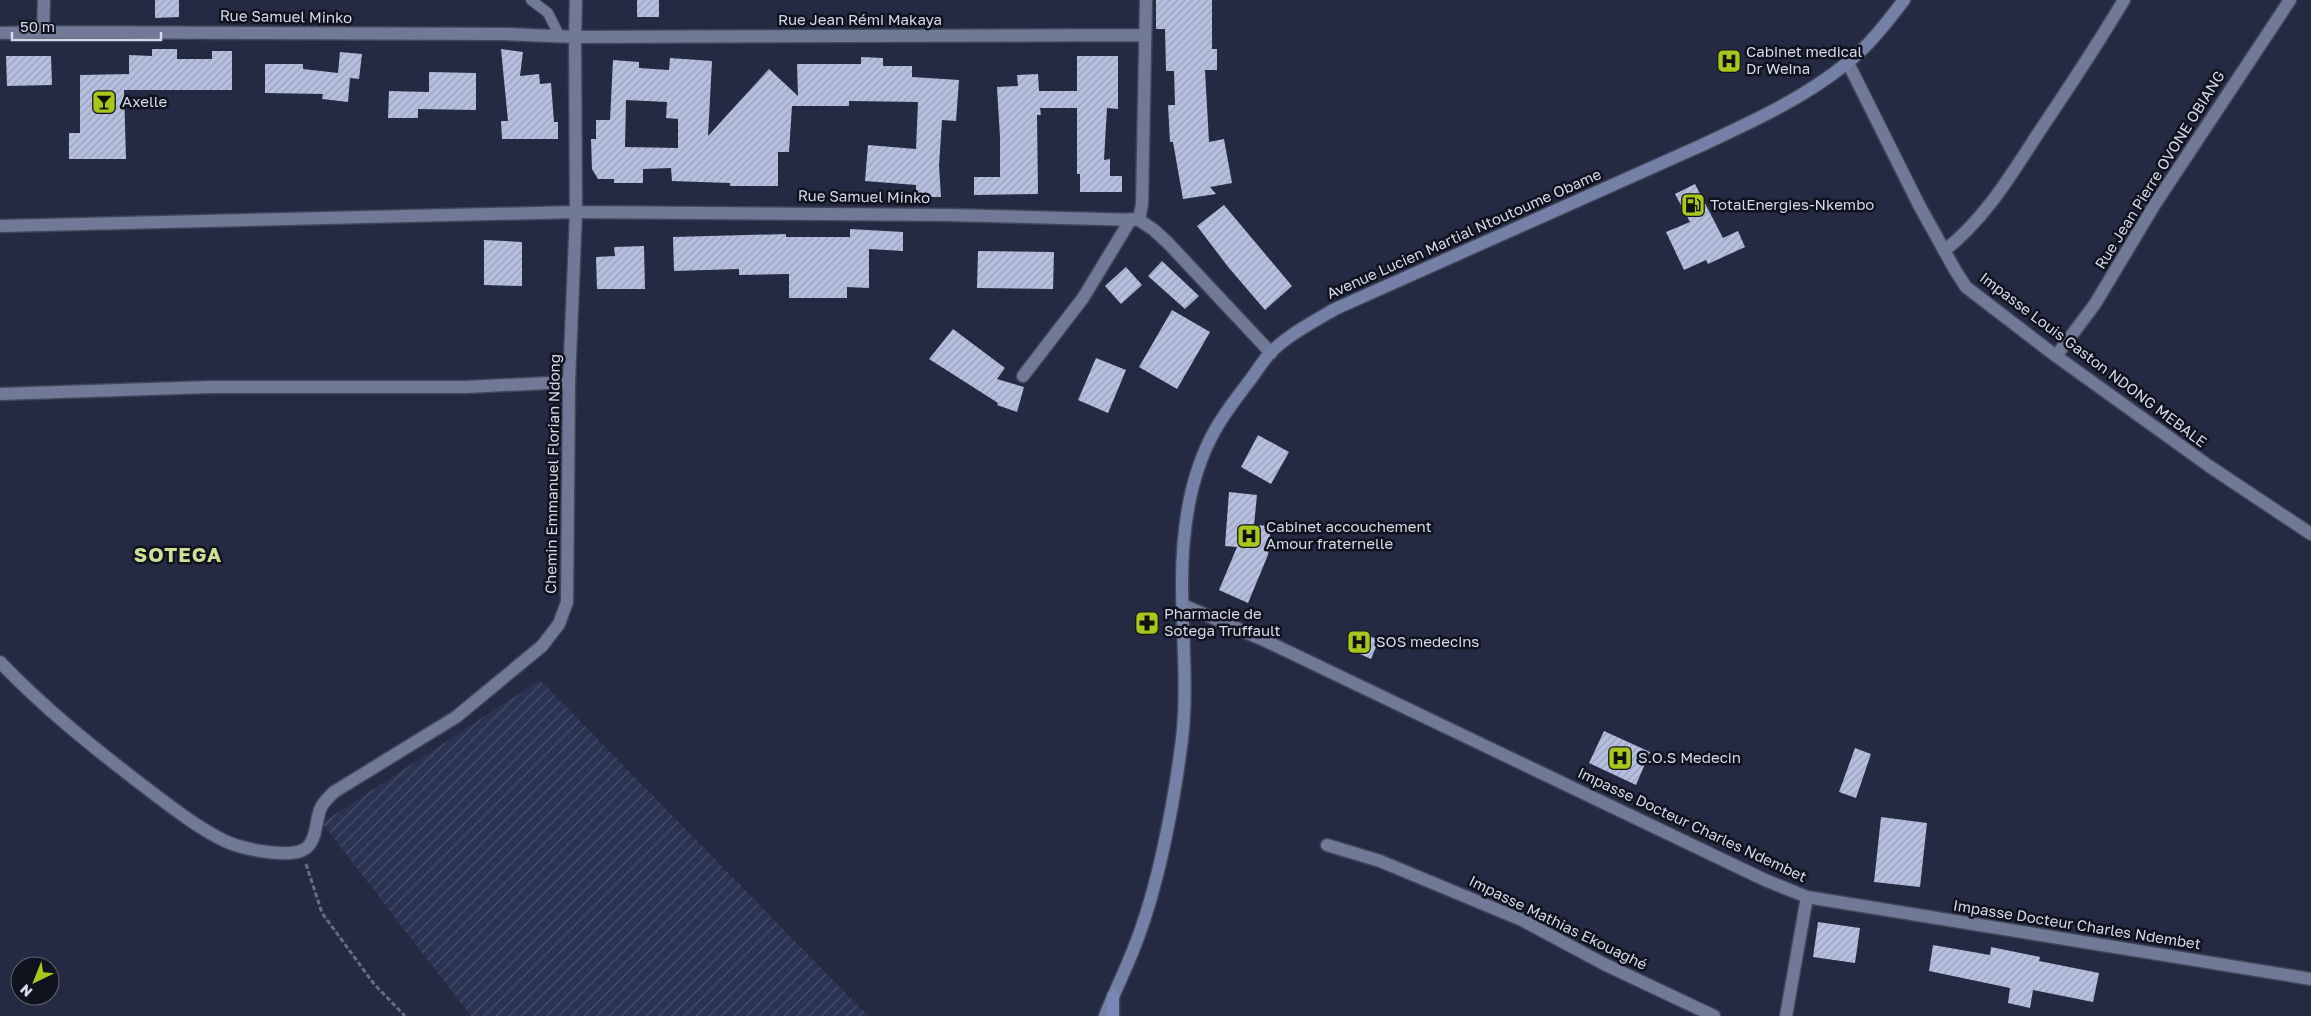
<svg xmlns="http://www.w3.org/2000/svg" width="2311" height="1016" font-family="'Golos Text',sans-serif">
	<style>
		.industrial { fill: url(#industrial-furrows) }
		.building { fill: url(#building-hatch); fill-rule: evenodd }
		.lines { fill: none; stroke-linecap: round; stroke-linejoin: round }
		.service-casing { stroke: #40465a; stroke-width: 12 }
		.minor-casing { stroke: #40465a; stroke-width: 15 }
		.tertiary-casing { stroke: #40465a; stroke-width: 15 }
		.secondary-casing { stroke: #40465a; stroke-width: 15 }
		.primary-casing { stroke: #40465a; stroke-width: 15 }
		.path { stroke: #666c81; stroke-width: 3; stroke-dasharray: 5 2.5; stroke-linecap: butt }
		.service { stroke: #707995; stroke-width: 10 }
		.minor { stroke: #707995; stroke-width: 12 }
		.tertiary { stroke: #707995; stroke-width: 12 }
		.secondary { stroke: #7580a6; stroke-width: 12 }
		.primary { stroke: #7a88b7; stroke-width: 12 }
		.labels { text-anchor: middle; stroke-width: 5; stroke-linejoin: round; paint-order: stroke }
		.street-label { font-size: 15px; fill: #d4d9e9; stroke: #10131e }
		.poi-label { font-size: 15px; fill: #d4d9e9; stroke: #10131e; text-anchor: start }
		.district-label { font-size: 20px; font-weight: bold; letter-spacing: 1px; fill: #cde196; stroke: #10131e }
	</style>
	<defs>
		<pattern id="industrial-furrows" width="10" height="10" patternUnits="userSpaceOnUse" patternTransform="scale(1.25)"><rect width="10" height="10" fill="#2a3351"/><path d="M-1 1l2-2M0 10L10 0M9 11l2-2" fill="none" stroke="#48506a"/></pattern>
		<pattern id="building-hatch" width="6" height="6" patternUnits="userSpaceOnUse" patternTransform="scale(1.25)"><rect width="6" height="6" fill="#b5bfde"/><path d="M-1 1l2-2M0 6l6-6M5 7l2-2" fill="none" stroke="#98a0b8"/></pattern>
	</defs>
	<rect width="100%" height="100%" fill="#232a42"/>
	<path class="industrial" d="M540,680L868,1016H471L322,823Z"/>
	<path class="building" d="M155,0H179V17L155,18Z
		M637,0H659V17H637Z
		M1156,0H1212V49H1217V70H1205L1209,142L1224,139L1232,183L1210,187L1216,194L1183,199L1173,142H1170L1168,105H1175L1174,71H1166L1165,29H1156Z
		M152,49H177V59H212V51H232V90H124L126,159H69V133H80V75L129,74V55L152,56Z
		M501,49L523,52L520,76L539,74L540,84L551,83L554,122H558V139H502L501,121H508Z
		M340,52L362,54L359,79L350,78L348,102L322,99L323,94L265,93V64H303V69L338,73Z
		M6,56H51L52,85L7,86Z
		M1077,56H1118V109L1107,108L1104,160L1110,159V176H1122V192H1080V174H1077V108H1040L1041,115H1037L1038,194L974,195V177H1000V137L997,87L1018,86L1017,75L1038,74L1039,91H1077Z
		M861,57L883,58V66H912V77L959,80L956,121L942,120L939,166L941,197H916V185L865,181L868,145L916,149L918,102L849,101V106H792L789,152H778V186H730V183L672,181L671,168L643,169V183H614V179H598L592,169L591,139H596V120H610L613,60L639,62V68L669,70L670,58L712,61L708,136L769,69L798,96L797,64H861ZM626,100L667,102L666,118L678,119V148L625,147Z
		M429,72L476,73V110L418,109V118H388L389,91L429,92Z
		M1695,184L1723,238L1738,231L1745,247L1708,264L1706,260L1684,270L1666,232L1690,222L1675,194Z
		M1224,205L1292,286L1265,310L1229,268L1197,226Z
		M850,229L903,232V251L869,249V288L847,287V298H789V274L739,275V269L674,271L673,237L786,234V237H850Z
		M484,240L522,242V286L484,285Z
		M644,246L645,289H597L596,257L615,256L614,247Z
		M978,251L1054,252L1053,289L977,288Z
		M1162,261L1199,296L1185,309L1148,276Z
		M1126,267L1142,285L1121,304L1105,286Z
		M1172,310L1210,332L1177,389L1139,367Z
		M953,329L1005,368L997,379L1024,387L1017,412L997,405L998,403L929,359Z
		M1096,358L1126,370L1108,413L1078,400Z
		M1258,435L1289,452L1271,484L1241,467Z
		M1229,492L1257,495L1254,525L1271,526L1268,555L1248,603L1219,590L1237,547L1225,546Z
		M1355,630L1379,640L1371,659L1347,648Z
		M1604,731L1650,752L1636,785L1589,763Z
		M1855,748L1871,754L1856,798L1839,792Z
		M1881,817L1927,823L1920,887L1874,882Z
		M1818,922L1860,928L1855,963L1813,957Z
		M1933,945L1990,955L1991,947L2040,957L2039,961L2099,973L2093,1002L2033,990L2030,1008L2008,1003L2010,988L1929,971Z"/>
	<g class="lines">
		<g class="service-casing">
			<path id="service" d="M531,0L548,13L560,37"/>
		</g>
		<g class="minor-casing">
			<path id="minor" d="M576,0L575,37L1145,35
				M0,33L43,32
				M1848,63L1919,205L1955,270L1966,287L2056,356L2209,466L2311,534
				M1139,220L1142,204L1146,0
				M0,226L576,212L569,382L567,602L559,624L542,646L456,717L334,792C329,797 322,803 320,810C315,823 317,843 303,850C286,858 242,849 225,841C194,826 165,802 137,781C89,744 42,706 0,662
				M1944,251C1985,219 2011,175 2039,132C2068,89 2097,45 2124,0
				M2056,356L2095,304L2155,204L2290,0
				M1023,376L1083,298L1131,219
				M0,394L210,387H466L569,382
				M1183,605L1266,641L1765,880L1807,897L2311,979
				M1327,845L1380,861L1522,920L1604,964L1714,1016
				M1786,1016L1807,897"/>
		</g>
		<g class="tertiary-casing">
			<path id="tertiary" d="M44,0L43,32L505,34L575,37L576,212L949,215L1139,220L1154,230L1169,244L1271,353"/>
		</g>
		<g class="secondary-casing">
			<path id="secondary" d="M1105,1016C1114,993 1125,971 1134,948C1158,888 1174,804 1182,739C1188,687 1182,636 1182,583C1182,532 1189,477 1214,432C1223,415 1235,400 1247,384C1255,374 1262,362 1270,353C1288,335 1313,322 1335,309L1700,146C1751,122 1803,99 1847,63C1869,46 1887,22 1904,0"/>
		</g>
		<g class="primary-casing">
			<path id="primary" d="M1113,996V1016"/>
		</g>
		<path class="path" d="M306,864L322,913L374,984L405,1016"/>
		<use href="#service" class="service"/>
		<use href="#minor" class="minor"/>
		<use href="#tertiary" class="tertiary"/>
		<use href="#secondary" class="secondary"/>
		<use href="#primary" class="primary"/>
	</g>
	<defs>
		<g id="hospital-square" transform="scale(1.25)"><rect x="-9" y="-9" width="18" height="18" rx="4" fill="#a8c71d" stroke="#10131e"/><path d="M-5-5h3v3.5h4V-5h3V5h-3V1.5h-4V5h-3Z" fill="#111"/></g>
		<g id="bar-square" transform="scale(1.25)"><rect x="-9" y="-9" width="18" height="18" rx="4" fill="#a8c71d" stroke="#10131e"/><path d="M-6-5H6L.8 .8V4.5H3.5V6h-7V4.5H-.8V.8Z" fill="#111"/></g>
		<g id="fuel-square" transform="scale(1.25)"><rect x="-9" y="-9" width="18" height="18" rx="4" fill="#a8c71d" stroke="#10131e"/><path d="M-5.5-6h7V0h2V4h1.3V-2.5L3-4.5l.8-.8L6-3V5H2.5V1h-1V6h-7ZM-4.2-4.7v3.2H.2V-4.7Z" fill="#111"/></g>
		<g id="pharmacy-square" transform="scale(1.25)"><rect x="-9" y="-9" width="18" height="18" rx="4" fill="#a8c71d" stroke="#10131e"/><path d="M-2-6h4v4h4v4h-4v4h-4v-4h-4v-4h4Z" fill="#111"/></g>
	</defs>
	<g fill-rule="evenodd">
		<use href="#hospital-square" x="1729" y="61"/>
		<use href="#bar-square" x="104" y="102"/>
		<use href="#fuel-square" x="1693" y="205"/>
		<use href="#hospital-square" x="1249" y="536"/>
		<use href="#pharmacy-square" x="1147" y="623"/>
		<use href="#hospital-square" x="1359" y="642"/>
		<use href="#hospital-square" x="1620" y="758"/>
	</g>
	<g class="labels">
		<g class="street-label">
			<text transform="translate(286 17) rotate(1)" y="5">Rue Samuel Minko</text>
			<text x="860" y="25">Rue Jean Rémi Makaya</text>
			<text transform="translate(2160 170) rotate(-58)" y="5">Rue Jean Pierre OVONE OBIANG</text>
			<text transform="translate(864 197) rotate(1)" y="5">Rue Samuel Minko</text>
			<text transform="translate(1464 234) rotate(-24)" y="5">Avenue Lucien Martial Ntoutoume Obame</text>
			<text transform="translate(2093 360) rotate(37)" y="5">Impasse Louis Gaston NDONG MEBALE</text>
			<text transform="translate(553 474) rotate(-89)" y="5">Chemin Emmanuel Florian Ndong</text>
			<text transform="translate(1692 825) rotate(25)" y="5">Impasse Docteur Charles Ndembet</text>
			<text transform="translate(1558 923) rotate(26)" y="5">Impasse Mathias Ekouaghé</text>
			<text transform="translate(2077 925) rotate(9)" y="5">Impasse Docteur Charles Ndembet</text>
		</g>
		<g class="poi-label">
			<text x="1746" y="57">Cabinet medical<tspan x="1746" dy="17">Dr Weina</tspan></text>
			<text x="122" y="107">Axelle</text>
			<text x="1710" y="210">TotalEnergies-Nkembo</text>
			<text x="1266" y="532">Cabinet accouchement<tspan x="1266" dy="17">Amour fraternelle</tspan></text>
			<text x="1164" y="619">Pharmacie de<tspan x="1164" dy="17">Sotega Truffault</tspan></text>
			<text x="1376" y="647">SOS medecins</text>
			<text x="1638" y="763">S.O.S Medecin</text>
		</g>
		<g class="district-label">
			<text x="178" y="562">SOTEGA</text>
		</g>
	</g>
	<g transform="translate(35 981) rotate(223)"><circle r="24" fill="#10131e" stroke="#5e626f"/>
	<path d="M0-4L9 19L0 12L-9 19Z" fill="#a8c71d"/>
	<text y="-8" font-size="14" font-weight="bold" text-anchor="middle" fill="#d4d9e9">N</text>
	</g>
	<path d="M12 32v8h149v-8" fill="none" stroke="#d4d9e9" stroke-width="2.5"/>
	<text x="20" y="32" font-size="15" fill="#d4d9e9" stroke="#10131e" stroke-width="4" paint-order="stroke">50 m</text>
</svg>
